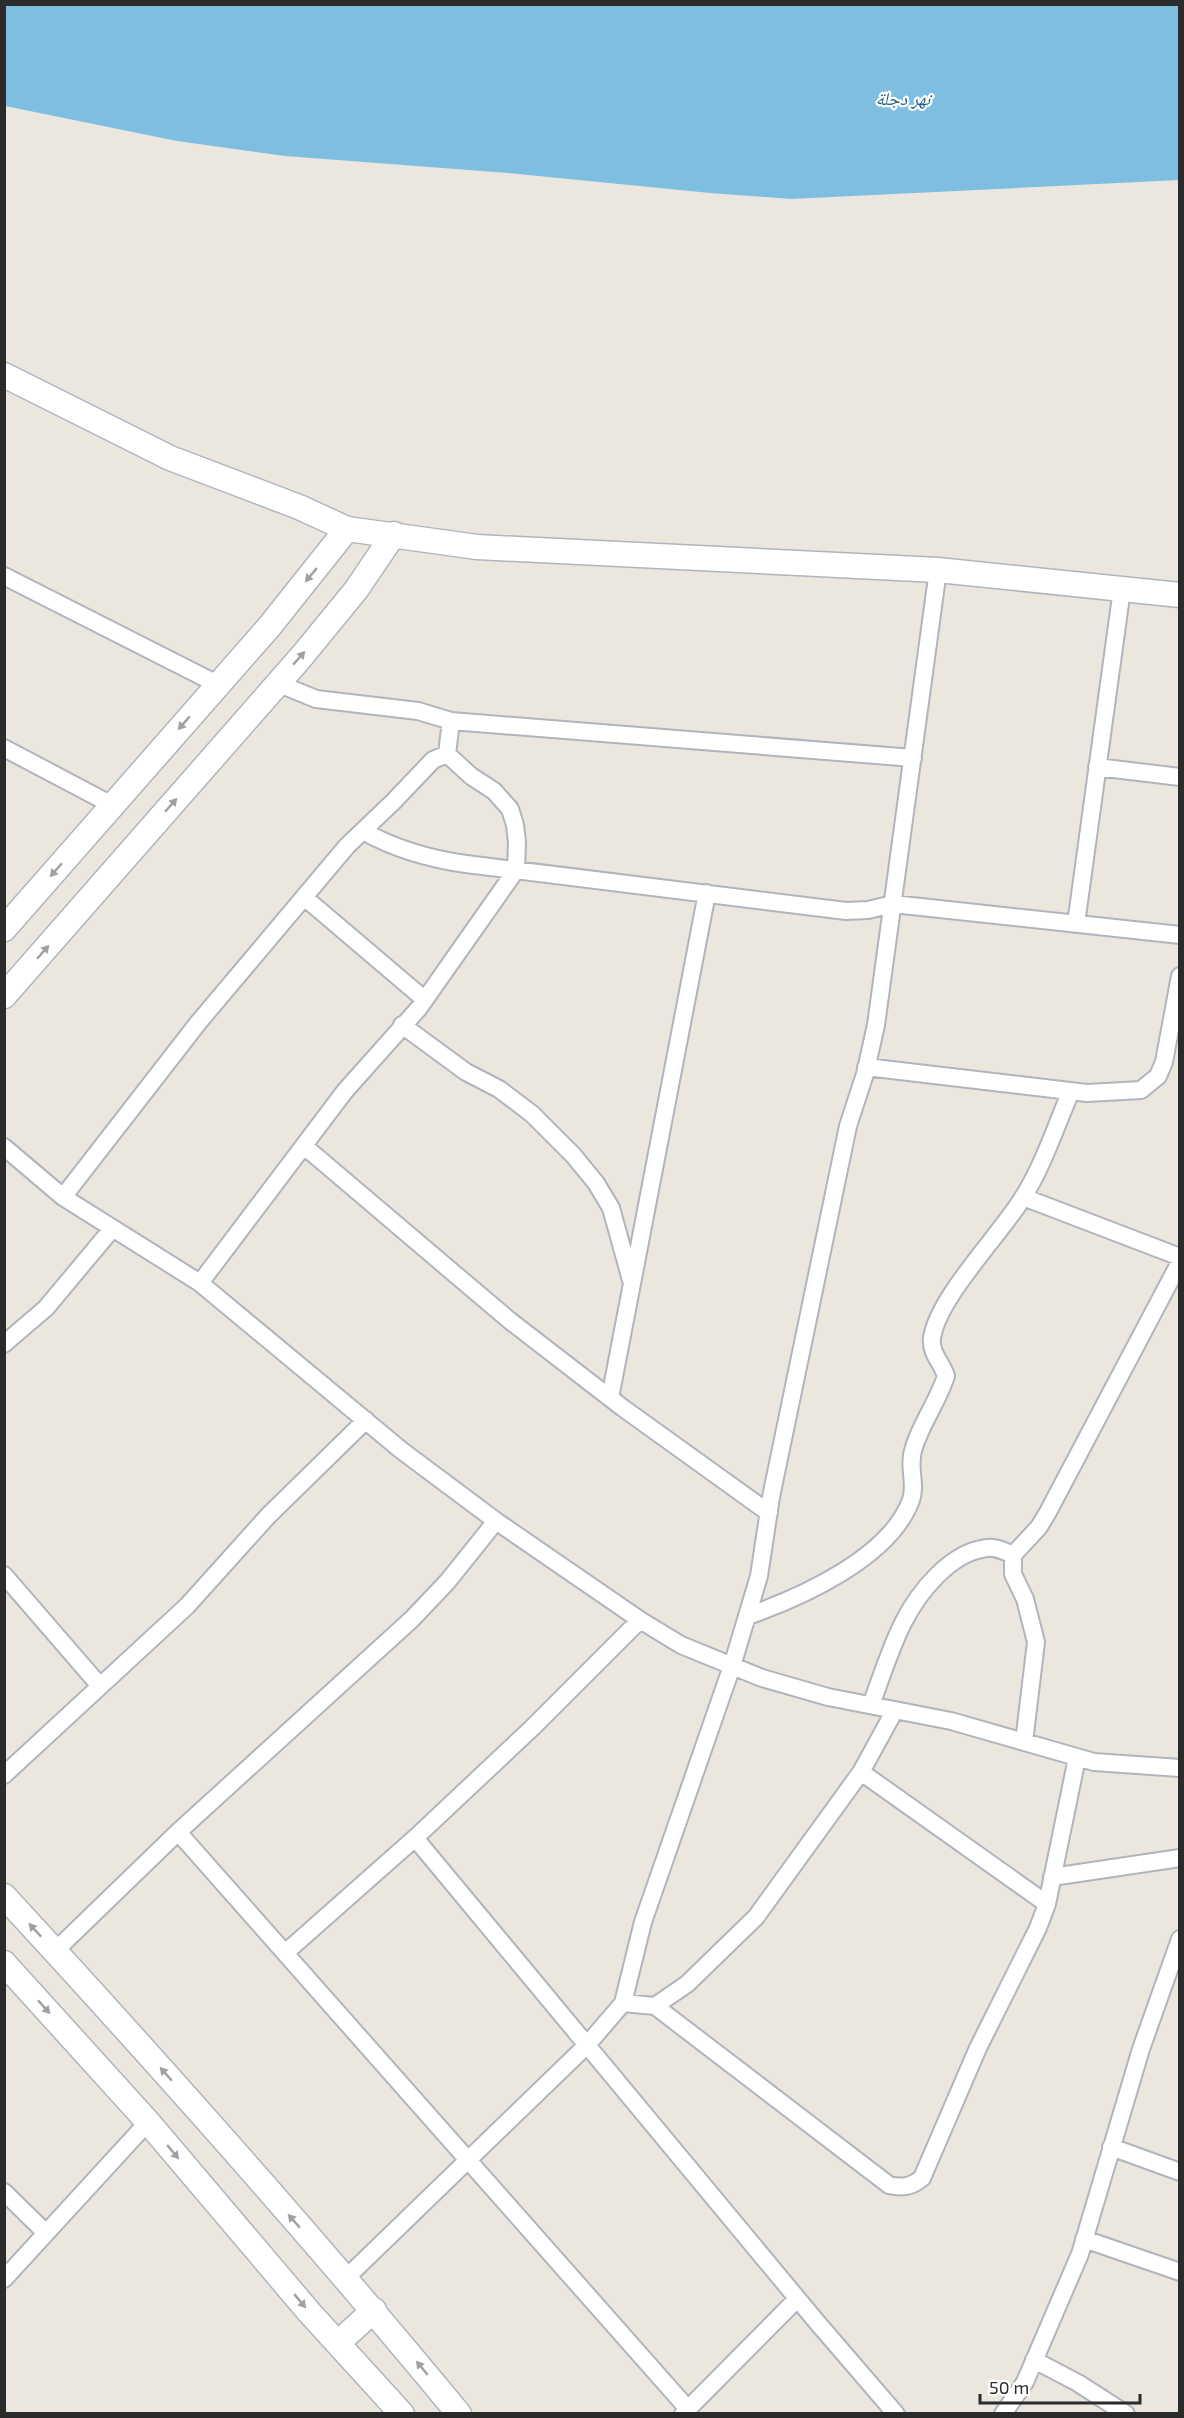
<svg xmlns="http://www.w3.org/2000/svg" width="1184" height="2418" font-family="'Exo 2','Noto Naskh Arabic',sans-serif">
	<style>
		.water { fill: #7ebfe1 }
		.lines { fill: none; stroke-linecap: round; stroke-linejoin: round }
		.street-casing { stroke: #b2b4bd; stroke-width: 20 }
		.secondary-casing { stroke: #b2b4bd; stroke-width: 27 }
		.street { stroke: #fff; stroke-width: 16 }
		.secondary { stroke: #fff; stroke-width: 24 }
		.oneway { fill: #a0a0a0 }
		.labels { text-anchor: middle; stroke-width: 4.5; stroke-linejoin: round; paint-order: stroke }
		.water-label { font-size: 18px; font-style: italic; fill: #1c5e8e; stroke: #fff }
	</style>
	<rect width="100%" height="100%" fill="#ebe7df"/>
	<path class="water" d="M5,4L1179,5V180L791,199L710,193L508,173L285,156L177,141L5,106Z"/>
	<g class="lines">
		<g class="street-casing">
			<path id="street" d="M4,576L217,684
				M277,683L316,699L418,711L451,721L913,758
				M4,748L112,805
				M1097,767L1180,777
				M363,831C395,849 430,859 466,864L846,911L868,910L893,904L1180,935
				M304,897L424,999
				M1076,924L1122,589
				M402,1025L466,1072L499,1089L532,1114L573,1155L596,1183L611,1208L631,1280
				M866,1067L1087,1093L1141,1090L1158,1076L1164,1062L1180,976
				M304,1146L509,1320L623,1408L769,1513
				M4,1147L63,1197L200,1283L401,1450L496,1521L640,1620L681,1645L762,1678L828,1697L951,1721L1094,1762L1180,1768
				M63,1197L198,1023L347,846L393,802L433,760L447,754
				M1023,1197L1180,1257
				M200,1283L345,1091L419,1008L516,870L517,842L515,825L510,809L494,791L471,776L447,754L451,721
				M4,1344L46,1308L112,1229
				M610,1398L707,893
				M4,1575L100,1686
				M748,1616C801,1597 890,1558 911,1500C917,1483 907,1467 914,1447C922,1422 938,1401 946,1376C942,1363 930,1353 932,1338C938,1297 1001,1234 1024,1196C1044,1163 1056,1126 1071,1091
				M871,1705C881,1678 890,1649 903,1623C918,1593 950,1552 987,1548C997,1547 1004,1551 1013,1555
				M1024,1742L1036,1642L1025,1599L1013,1574V1555L1039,1527L1048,1512L1180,1262
				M4,1775L187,1606L268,1516L366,1420
				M178,1832L688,2409
				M415,1838L816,2321L896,2414
				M1052,1877L1180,1858
				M1047,1904L1077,1758
				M55,1951L178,1832L412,1619L448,1581L496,1521
				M285,1953L415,1838L532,1728L640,1620
				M623,2003L643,1922L732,1666L759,1576L771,1497L848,1126L865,1074L876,1025L938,570
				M655,2006L889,2185C902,2188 911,2187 922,2178L978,2048L1038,1928L1047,1904L861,1772
				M1111,2147L1180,2172
				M4,2192L46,2233
				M1084,2239L1180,2272
				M4,2279L148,2122
				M345,2279L587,2045L623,2003L655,2006L687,1984L756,1917L861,1772L895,1710
				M1034,2360L1078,2383L1126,2414
				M683,2414L797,2299
				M1003,2414L1025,2382L1080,2254L1141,2049L1180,1939"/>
		</g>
		<g class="secondary-casing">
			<path id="secondary" d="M4,375L170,458L299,507L347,529L477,547L938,570L1180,595
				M4,929L269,627L347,529
				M4,996L302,656L356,590L394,534
				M4,1896C160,2065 313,2237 459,2414
				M4,1963L148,2122L309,2312L402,2414
				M338,2343L374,2310"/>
		</g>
		<use href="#street" class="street"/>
		<use href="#secondary" class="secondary"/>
	</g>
	<defs><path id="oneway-solid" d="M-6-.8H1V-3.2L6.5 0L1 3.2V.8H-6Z" transform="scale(1.5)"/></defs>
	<g class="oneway">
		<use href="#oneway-solid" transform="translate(311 575) rotate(130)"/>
		<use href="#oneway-solid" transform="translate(299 658) rotate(-49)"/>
		<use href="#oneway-solid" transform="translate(184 723) rotate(131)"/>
		<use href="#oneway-solid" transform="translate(171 805) rotate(-49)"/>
		<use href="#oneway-solid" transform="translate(56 870) rotate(131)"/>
		<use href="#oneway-solid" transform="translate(43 952) rotate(-49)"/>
		<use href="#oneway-solid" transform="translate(35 1930) rotate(-133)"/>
		<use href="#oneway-solid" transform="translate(44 2007) rotate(48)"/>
		<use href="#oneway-solid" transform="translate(166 2074) rotate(-131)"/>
		<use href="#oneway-solid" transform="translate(173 2152) rotate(50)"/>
		<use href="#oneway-solid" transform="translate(294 2221) rotate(-131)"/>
		<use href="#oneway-solid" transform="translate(300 2301) rotate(50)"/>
		<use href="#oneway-solid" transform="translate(422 2368) rotate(-129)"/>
	</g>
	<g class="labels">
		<g class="water-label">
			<text x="903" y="105">نهر دجلة</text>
		</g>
	</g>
	<rect width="1184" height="2418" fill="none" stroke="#2b2b2b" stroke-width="12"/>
	<path d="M980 2394v9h160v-9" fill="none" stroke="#2b2b2b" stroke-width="3"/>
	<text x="989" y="2394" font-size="18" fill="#2b2b2b" stroke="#ffffff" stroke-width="4.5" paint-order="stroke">50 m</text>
</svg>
